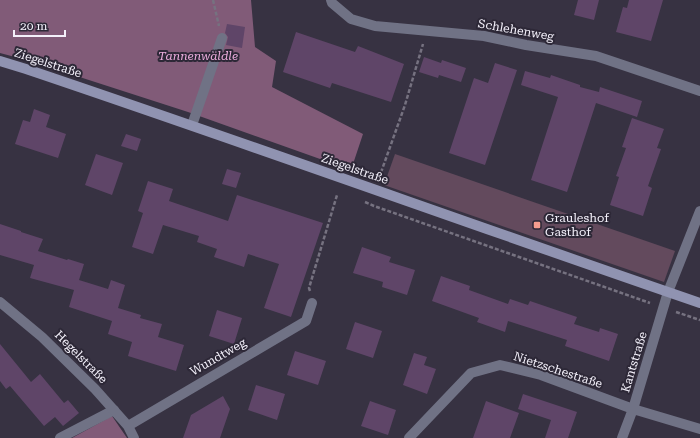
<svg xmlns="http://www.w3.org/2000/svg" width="700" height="438" font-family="'Roboto Serif',serif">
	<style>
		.green { fill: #634a5d }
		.forest { fill: #815b78 }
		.building { fill: #5f4568 }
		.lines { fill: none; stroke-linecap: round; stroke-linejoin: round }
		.path { stroke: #767280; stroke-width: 2.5; stroke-dasharray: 4 2; stroke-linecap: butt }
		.lane { stroke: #707285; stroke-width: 10 }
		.street { stroke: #707285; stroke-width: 10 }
		.secondary { stroke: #9093b1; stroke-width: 10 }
		.poi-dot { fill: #f59d8f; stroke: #2d2837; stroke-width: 1.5 }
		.labels { text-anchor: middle; stroke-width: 4; stroke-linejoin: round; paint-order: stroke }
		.street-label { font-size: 12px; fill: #f4f1fb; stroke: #2d2837 }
		.park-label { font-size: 12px; font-style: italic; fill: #ecaddd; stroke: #2d2837 }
		.poi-label { font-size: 12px; fill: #f4f1fb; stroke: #2d2837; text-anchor: start }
	</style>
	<rect width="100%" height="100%" fill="#373242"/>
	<path class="green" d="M395,154L675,251L664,282L384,185Z"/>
	<path class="forest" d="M0,0H251L255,47L276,61L272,87L363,134L351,170L188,112L30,61L0,53Z
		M112,416L127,438H72Z"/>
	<path class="building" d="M578,0H599L594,20L574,15Z
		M629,0H663L651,41L616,32L623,7L627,8Z
		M227,24L245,27L242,48L226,45L228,37L225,33Z
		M296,32L355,52L358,46L404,64L391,102L332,83L330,88L283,72Z
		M424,57L441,63L442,60L466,68L461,82L439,75L438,78L419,72Z
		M495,63L517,70L485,165L449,153L474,78L488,83Z
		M525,71L550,78L551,75L580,85V87L599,92L600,87L642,101L637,117L596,103L567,192L531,180L558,97L521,85Z
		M34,109L50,115L46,127L66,134L58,158L15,144L23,120L30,122Z
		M632,118L664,129L657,148L661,149L648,186L652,188L643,216L610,205L619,177L616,176L626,148L622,147Z
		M126,134L141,139L137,151L121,146Z
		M96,154L123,163L112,195L85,185Z
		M227,169L241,173L236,188L222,184Z
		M148,181L173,189L169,201L228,221L237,195L323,223L291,317L264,308L279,264L248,254L244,267L214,257L217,249L197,242L199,236L163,225L153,254L132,247L143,213L138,211Z
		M0,224L21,231V232L43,239L38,251L67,260L68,259L84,264L79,280L108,289L111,280L125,285L118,308L141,315L140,318L162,324L158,337L184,345L176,371L128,356L132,342L108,334L112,321L69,307L74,290L30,278L34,265L0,255Z
		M362,247L391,257L389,262L415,270L407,295L382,287L383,282L353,273Z
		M441,276L470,286L469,290L508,304L510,299L528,305L530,301L577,317L574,324L599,332L600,328L618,334L609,361L565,346L567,340L508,321L505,332L477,322L479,318L432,301Z
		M217,310L242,318L234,344L209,336Z
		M355,322L382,331L373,358L346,349Z
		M0,344L31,382L40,374L64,403L68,400L79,413L63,426L55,417L44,426L10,386L6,389L0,381Z
		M295,351L326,361L318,385L287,375Z
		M414,353L427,357L424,365L436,369L427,394L403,385Z
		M256,385L285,394L277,420L248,410Z
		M523,394L577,412L568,438H545L551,420L518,409Z
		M223,396L230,409L220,438H183L191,415Z
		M370,401L396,410L388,435L361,426Z
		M486,401L519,413L510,438H473Z"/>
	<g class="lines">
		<path class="path" d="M213,0L219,26
			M379,178L405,105L423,44
			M365,202L374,206L650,303
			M310,291L309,288L337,195
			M676,312L700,320"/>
		<path class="lane" d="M192,125L222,38
			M60,438L114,410"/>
		<path class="street" d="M331,0L332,3L351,19L375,26L484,36L526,45L596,56L700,91
			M0,302L42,337L95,389L128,426L134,438
			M128,426L306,321L312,303
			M409,438L471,373L500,365L541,375L633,409L700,429
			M622,438L633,409L668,292L700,211"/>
		<path class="secondary" d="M0,61L26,69C252,145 475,226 700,303"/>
	</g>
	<rect class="poi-dot" x="533" y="221" width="8" height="8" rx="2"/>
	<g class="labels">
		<g class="street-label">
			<text transform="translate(516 30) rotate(10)" y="4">Schlehenweg</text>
			<text transform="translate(48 63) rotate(18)" y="4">Ziegelstraße</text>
			<text transform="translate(355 169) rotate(19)" y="4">Ziegelstraße</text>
			<text transform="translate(81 357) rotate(45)" y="4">Hegelstraße</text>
			<text transform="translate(218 357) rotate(-30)" y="4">Wundtweg</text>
			<text transform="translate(634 362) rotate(-73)" y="4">Kantstraße</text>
			<text transform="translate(558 370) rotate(18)" y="4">Nietzschestraße</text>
		</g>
		<g class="park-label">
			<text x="198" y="60">Tannenwäldle</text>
		</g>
		<g class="poi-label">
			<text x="545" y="222">Grauleshof<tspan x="545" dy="14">Gasthof</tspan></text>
		</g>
	</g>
	<path d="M14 30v6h51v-6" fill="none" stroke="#f4f1fb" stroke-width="2"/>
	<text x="20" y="30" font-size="12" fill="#f4f1fb" stroke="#2d2837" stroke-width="3" paint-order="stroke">20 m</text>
</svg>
